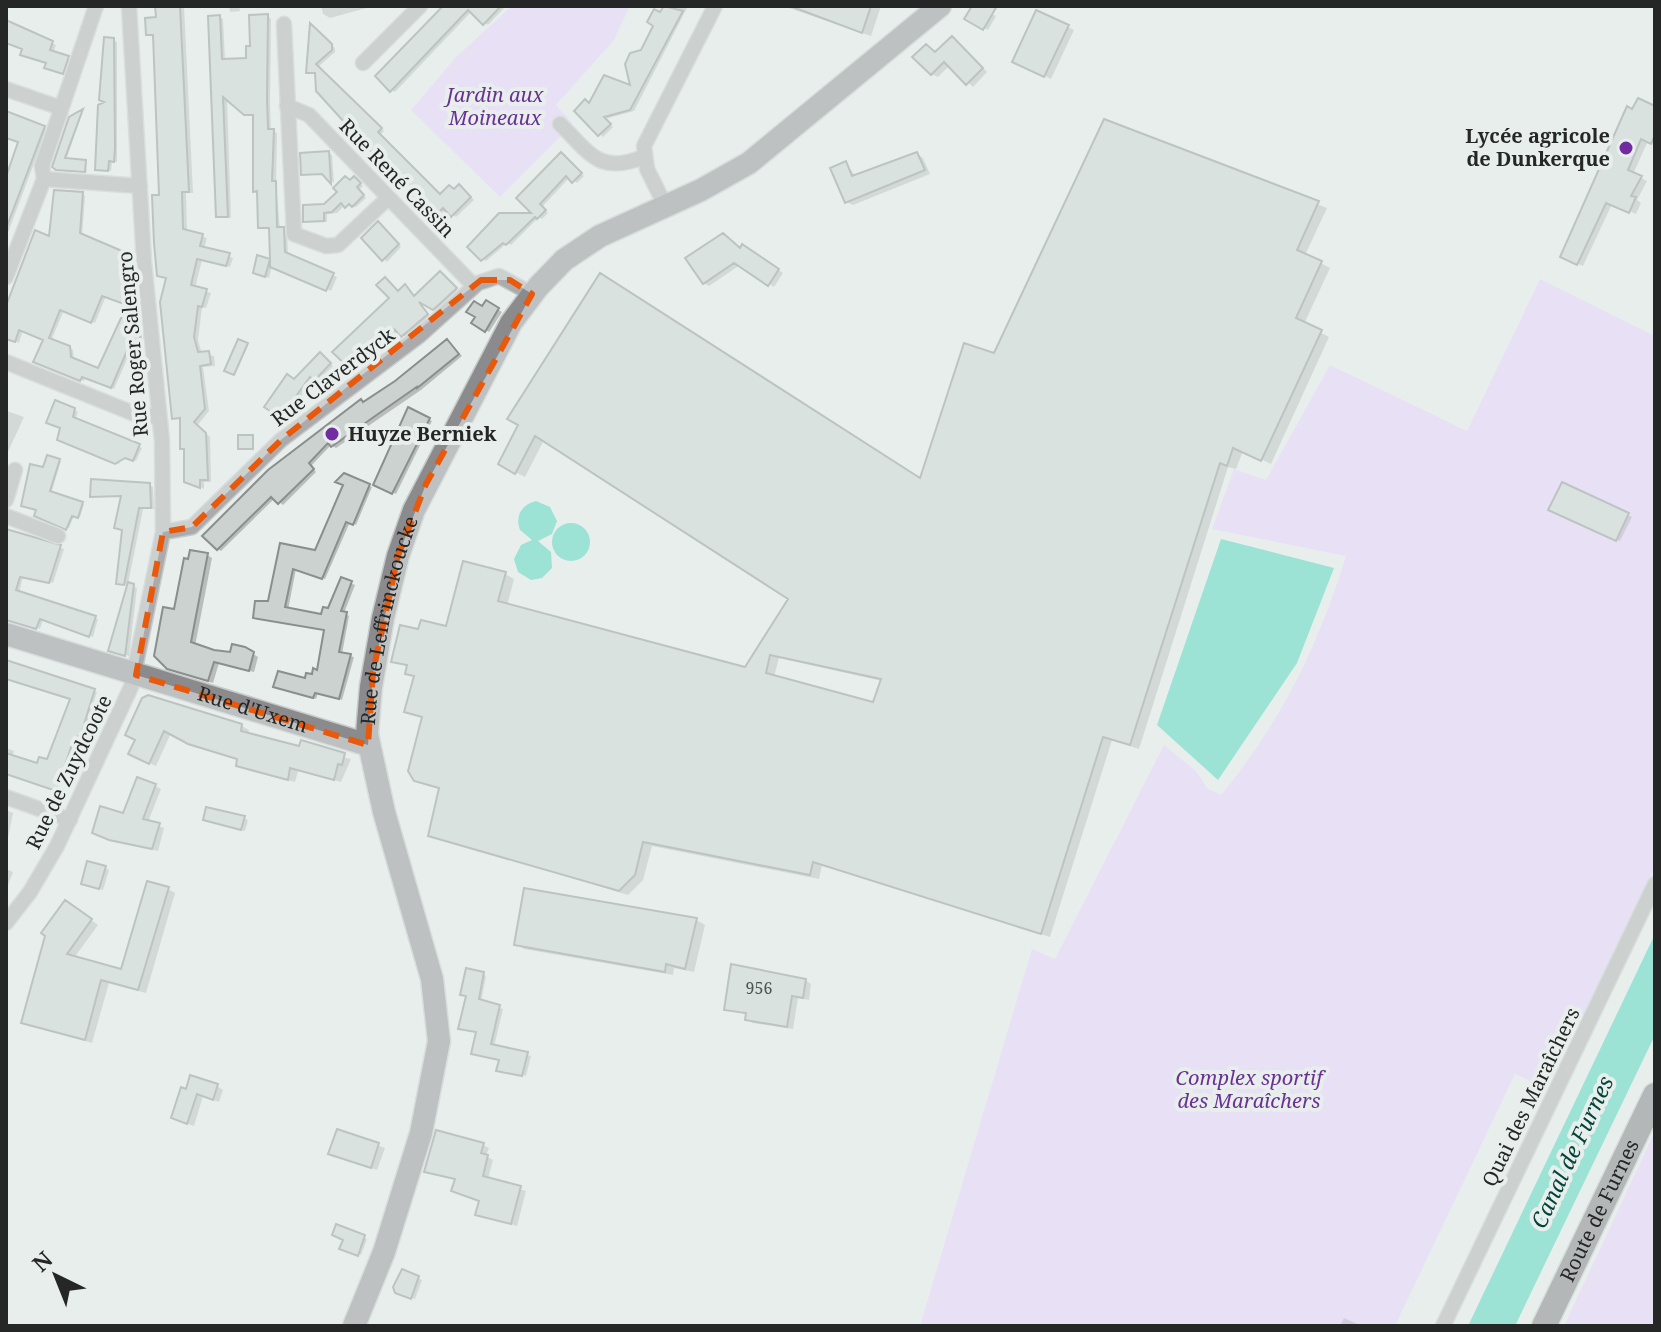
<svg xmlns="http://www.w3.org/2000/svg" width="1661" height="1332" font-family="'Noto Serif',serif">
	<style>
		.green { fill: #e8d1fe }
		.water { fill: #41d4b9 }
		.shadow { fill: #0003; fill-rule: evenodd }
		.building { fill: #cbd2d0; stroke: #8a8f8e; stroke-width: 2; fill-rule: evenodd }
		.lines { fill: none; stroke-linecap: round; stroke-linejoin: round }
		.street-casing { stroke: #c5cac8; stroke-width: 17 }
		.secondary-casing { stroke: #c5cac8; stroke-width: 25 }
		.primary-casing { stroke: #c5cac8; stroke-width: 27 }
		.street { stroke: #abaaac; stroke-width: 14 }
		.secondary { stroke: #8b8a8d; stroke-width: 22 }
		.primary { stroke: #747376; stroke-width: 24 }
		.marked { fill: none; stroke: #e8590c; stroke-width: 6; stroke-dasharray: 16 10; stroke-linejoin: round }
		.poi-dot { fill: #712ca1; stroke: #e8eeec; stroke-width: 3 }
		.labels { text-anchor: middle; stroke-width: 8; stroke-linejoin: round; paint-order: stroke }
		.number-label { font-size: 16px; fill: #4e5250 }
		.park-label { font-size: 20px; font-style: italic; fill: #6a3194; stroke: #e8eeec }
		.poi-label { font-size: 20px; font-weight: bold; fill: #252726; stroke: #e8eeec; text-anchor: end }
		.street-label { font-size: 20px; fill: #252726; stroke: #e8eeec }
		.water-label { font-size: 22px; font-style: italic; fill: #02443a; stroke: #e8eeec }
	</style>
	<rect width="100%" height="100%" fill="#e8eeec"/>
	<path class="green" d="M512,6H630L614,40L556,105L573,124L500,197L411,110L457,56Z
		M1540,279L1655,336V867L1547,1089L1515,1074L1395,1326H920L1032,949L1055,959L1164,745L1196,771L1207,788L1221,795C1283,719 1317,648 1346,556L1212,529L1234,469L1266,480L1330,365L1467,431Z
		M1655,1131V1326H1564Z"/>
	<path class="water" d="M536,501L550,507L557,521L552,534L538,541L551,552L552,568L542,578L531,580L518,572L514,559L521,545L532,540L520,530C515,516 521,505 536,501Z
		M552 542a19 19 0 1 1 38 0a19 19 0 1 1-38 0Z
		M1221,539L1334,568L1297,663L1218,780L1157,725Z
		M1655,934V1035L1515,1326H1468Z"/>
	<path class="shadow" d="M157,6H184L193,193H186L187,232L207,238L204,249L233,258L230,267L202,260L195,288L211,293L206,308L202,307L198,340L202,354L214,356L215,366L203,367L209,411L197,426L210,437L211,482H204V489L186,480L182,420L174,417L155,36L148,34L158,19Z
		M229,6H239L240,11L230,12Z
		M321,6H374L330,18L323,14Z
		M446,6H506L488,25L472,11L395,92L391,90Z
		M666,6H688L634,111L605,119L613,127L603,137L577,111L633,88L642,52Z
		M783,6H881L871,36Z
		M974,6L996,16L988,30L967,19Z
		M268,16L271,19L270,102L271,131L277,133L276,184L280,229L287,231L288,255L337,277L331,291L272,266L269,278L259,275V258L272,262L271,229L260,227L259,193L255,190V116L245,113L227,98L231,218L218,216L219,17L223,19L225,60H248Z
		M6,20L31,36L56,45L53,53L71,60L66,74L50,69L48,63L6,37Z
		M1068,27L1074,30L1051,79L1020,64Z
		M314,28L335,48V52L318,67L384,131L380,135L441,196L463,189L474,200L456,217L447,209L437,219L433,217L318,90L317,74L308,72Z
		M113,40L117,42V162H112L111,171L98,169Z
		M958,42L987,72L973,87L950,65L938,77L932,74L936,54Z
		M1655,108V145L1648,141L1633,174L1647,181L1637,200L1641,203L1636,214L1612,204L1583,266L1569,260L1633,112Z
		M83,111L66,160L85,162L87,172L57,169L71,118Z
		M6,112L47,129L6,238V183L21,142L6,137Z
		M1105,121L1327,208L1305,255L1330,268L1304,324L1329,337L1271,464L1243,451L1236,469L1228,467L1139,749L1112,740L1050,937L822,865L819,879L652,846L643,880L628,895L430,835L441,790L415,780L424,718L406,711L415,677L407,673L408,667L394,661L420,632L448,628L505,574L514,579L507,606L746,670L791,598L544,440L525,477L500,464L520,425L921,480L995,355ZM779,658L882,681L875,704L774,677Z
		M329,153L332,155L334,183L325,175L303,174Z
		M917,154L923,158L930,174L853,205L847,202L846,163L856,177Z
		M564,157L584,176L577,183L570,177L542,207L548,213L542,219L539,217L511,245L507,243L486,261L483,259L536,215L519,198Z
		M349,180H358L363,186L359,190L366,198L356,207L345,205L337,213L327,214V222L305,221Z
		M82,194L85,196L82,237L131,258L133,294L143,342L136,339L114,389L85,377L84,381L39,363L45,340L23,330L19,343L6,338V313ZM106,296L130,305L99,370L74,360L73,350L51,341L64,310L95,323Z
		M379,223L401,247L387,262L363,238Z
		M743,247L783,273L774,287L740,265L709,286L704,283Z
		M443,276L459,291L437,311L417,299L431,317L406,337L398,330L352,368L349,366L405,287L416,297Z
		M486,302L502,312L489,332L474,323Z
		M448,341L462,356L421,390L336,448L331,445L311,466L316,472L283,505L275,498L221,551L218,549L365,403Z
		M239,342L248,346L235,374L227,370Z
		M324,356L333,366L319,381L314,379L285,419L266,406Z
		M6,404L7,411L24,417L6,456Z
		M75,410L78,412L75,420L142,448L136,461L122,455L119,464L63,441Z
		M409,410L432,421L396,494L376,484Z
		M48,457L61,461L51,494L84,504L80,517L74,516L69,528L37,515Z
		M1563,484L1632,517L1620,541L1551,509Z
		M149,485L153,487L154,509H143L128,584L137,588L129,656L114,652L128,586L118,583L124,530L122,497L92,496Z
		M369,486L372,487L356,525L350,522L325,579L296,569L288,610L323,616L330,610L342,580L355,585L344,613L349,616L342,654L354,657L342,700L318,693L316,699L279,688L306,680L319,672L326,630L258,618L270,603L282,546L316,552Z
		M6,530L64,549L53,583L23,577L19,593L98,619L93,637L43,619L40,629L6,618Z
		M207,555L212,558L195,646L231,654L245,649L258,657L254,672L219,663L213,683L174,671L176,611Z
		M6,660L97,692L83,736L77,740L59,791L6,771V748L14,751L12,757L38,765L48,762L73,699L6,679Z
		M144,700L242,726L249,730L248,735L351,759L341,782L298,771L295,782L245,769L238,765L239,760L197,747L171,733L156,766L138,758Z
		M155,786L161,789L148,822L164,828L158,851L100,835Z
		M6,810L13,813L6,848Z
		M244,818L248,820L245,831L205,819Z
		M105,868L109,870L103,890L87,885Z
		M6,869L13,872L6,891Z
		M168,889L175,893L146,993L109,983L92,1043L23,1022L73,907L98,925L74,958L122,971Z
		M525,890L696,920L705,925L694,972L674,968L673,975L524,949L516,944Z
		M483,974L486,976L481,1002L503,1009L494,1047L531,1056L526,1076L502,1071L501,1060L478,1033L464,1029Z
		M805,980L811,984L809,1000L798,998L793,1029L753,1023L747,1019L748,1015L727,1009Z
		M217,1086L223,1090L219,1102L203,1096L194,1126L179,1121L182,1090Z
		M338,1132L385,1148L377,1170L337,1157Z
		M483,1145L489,1148L486,1156L493,1160L488,1179L526,1191L517,1226L478,1214L481,1201L457,1180L426,1171Z
		M364,1237L367,1239L361,1255L345,1249Z
		M418,1278L422,1280L415,1299L401,1294Z
		M1344,1318L1362,1326H1340Z"/>
	<path class="building" d="M155,6H180L189,192H182L183,229L203,234L200,246L230,253L226,266L197,259L191,285L207,289L202,307L198,306L194,337L198,352L209,351L211,364L200,366L205,409L194,422L206,433L208,480H200V488L184,482V449H180V418L172,419L160,302L166,278L157,276L154,243L152,195H159L153,35H146L145,18L156,17Z
		M443,6H501L483,25L468,10L390,92L375,76Z
		M664,6L683,11L630,110L604,117L611,124L598,136L574,111L585,99L589,103L604,75L630,85L625,64L630,53L641,50L653,26L647,22L654,9L660,12Z
		M790,6H871L862,33Z
		M972,6H997L983,30L964,19Z
		M1036,10L1069,25L1044,77L1012,62Z
		M268,14L267,99L268,129H274L272,181H276L277,227H284L285,252L334,273L326,291L270,267V259L265,277L253,273L257,255L270,259L269,228H258L257,191L253,192V115H244L223,97L228,217H216L208,16L220,15L222,59L246,58V46H250L249,15Z
		M6,20L53,41L50,50L69,56L63,74L44,68L46,63L20,55L22,49L6,43Z
		M310,23L332,44V50L316,64L382,128L378,132L440,194L449,185L454,189L459,184L471,197L451,217L443,208L432,219L316,91L315,73H306Z
		M952,36L983,68L966,85L944,62L931,75L912,57L926,44L935,52Z
		M104,37L114,38L115,148L114,162L109,161L108,171L95,170L98,105L104,102L99,100Z
		M1638,98L1655,106V135L1651,144L1641,139L1628,170L1642,176L1631,196L1636,197L1629,213L1606,203L1577,265L1560,257L1627,106L1632,109Z
		M83,109L65,158L86,160L85,172L56,170L52,167L69,117Z
		M6,111L45,126L7,226L6,177L18,142L6,138Z
		M1104,119L1319,201L1297,250L1322,261L1296,318L1322,330L1261,461L1233,448L1227,466L1220,463L1130,745L1103,737L1041,934L813,862L810,875L643,842L635,875L619,891L428,836L439,788L414,781L408,771L422,717L404,712L414,676L405,674L407,665L391,662L400,625L418,629L421,620L446,626L463,561L506,572L498,601L745,667L788,599L535,436L515,474L498,464L518,425L507,419L600,273L920,478L964,343L994,353ZM770,655L881,679L873,702L766,673Z
		M329,151L331,184L322,174L301,175L300,153Z
		M561,152L582,173L572,183L566,176L540,204L546,210L537,219L535,217L506,245L503,243L481,261L467,247L499,213H531L516,198Z
		M917,152L925,170L845,203L830,168L846,161L852,176Z
		M345,176L350,180L354,176L361,183L357,187L364,195L352,207L349,204L345,208L341,203L332,212L324,213V221L303,222V205L324,204L337,192L333,188Z
		M54,190L83,192L80,233L129,254L130,298L133,291L141,342L132,339L111,388L82,377L80,381L33,362L43,340L19,330L15,342L6,339V306L35,230L49,236ZM102,296L127,305L98,368L71,357L70,346L49,338L60,310L91,323Z
		M378,221L399,244L382,261L361,238Z
		M723,233L740,248L742,244L779,269L768,286L734,263L703,284L685,258Z
		M440,271L457,288L433,310L419,302L428,314L401,337L394,329L360,361L357,358L348,367L332,352L389,298L376,285L385,277L398,291L405,284L414,296Z
		M486,300L499,308L485,332L471,323L475,317L466,312L474,301L482,306Z
		M238,339L248,343L234,375L224,371Z
		M447,339L459,354L416,389L418,386L331,447L328,443L309,463L314,469L278,504L271,497L217,550L202,536L268,470L361,399L363,402L395,381Z
		M320,352L331,363L314,381L310,377L280,418L264,407L287,374L294,379Z
		M55,400L75,408L73,417L140,444L133,461L125,458L115,464L57,440L60,428L46,423Z
		M408,407L430,418L392,494L373,485Z
		M238,435H253V449H238Z
		M47,455L60,459L50,491L83,502L78,518L72,516L66,530L34,516L36,510L21,506L30,464L43,467Z
		M344,473L370,484L353,525L346,522L322,579L293,569L285,607L321,614L323,607L328,608L341,577L352,581L341,611L347,612L339,652L351,654L339,699L315,693L313,698L273,687L278,671L305,678L306,673L312,674L313,668L317,670L324,630L253,618L255,601H268L280,543L315,550L343,485L335,482Z
		M91,479L150,483L151,508H139L124,585L116,584L122,530L114,528L121,496L90,497Z
		M1562,482L1629,513L1616,541L1548,510Z
		M6,529L61,545L49,583L20,577L16,590L96,616L89,637L40,619L36,629L6,620Z
		M190,550L208,553L191,642L214,650L230,652L232,644L245,647L254,652L249,671L214,662L208,681L167,669L154,656L163,607L174,609L184,558L188,559Z
		M128,582L134,584L125,656L108,651Z
		M6,660L95,689L81,734L74,739L56,791L6,774V753L37,763L39,757L47,759L70,699L6,679Z
		M148,695L242,724L241,731L299,746L301,740L345,753L342,765L338,764L334,780L290,768L288,780L236,766L237,759L188,744L164,731L149,764L128,754L135,740L125,735L142,698Z
		M137,777L156,784L143,819L160,823L152,849L109,840L92,833L100,806L123,813Z
		M206,807L245,816L241,830L203,820Z
		M87,861L106,866L99,889L81,884Z
		M147,881L169,887L138,990L101,980L85,1040L21,1023L45,936L41,933L65,900L92,919L67,954L121,969Z
		M524,888L697,918L685,969L666,964L665,972L514,945Z
		M731,964L806,979L803,998L792,996L787,1027L745,1020L746,1013L724,1010Z
		M466,968L484,972L479,999L500,1005L491,1044L528,1052L522,1076L496,1071L499,1060L471,1054L476,1032L458,1029L466,996L460,995Z
		M190,1075L218,1084L213,1100L197,1094L187,1124L171,1118L181,1087L186,1089Z
		M337,1129L379,1143L371,1168L328,1154Z
		M436,1130L484,1143L481,1153L488,1155L483,1176L521,1186L511,1224L475,1215L479,1201L451,1191L455,1179L424,1172Z
		M336,1224L365,1235L358,1256L339,1249L343,1240L332,1235Z
		M402,1269L419,1276L411,1299L395,1293L393,1287Z"/>
	<g class="lines">
		<g class="street-casing">
			<path id="street" d="M284,24L294,234L326,246L338,245L388,198
				M363,63L420,6
				M6,89L61,108
				M287,106L309,115L474,286
				M560,124C590,153 599,175 643,157
				M44,179L42,166L96,6
				M665,205L647,169L644,146L715,6
				M6,277L44,179L140,186
				M6,362L135,414L159,417
				M6,500L15,470
				M6,516L58,536
				M163,532L192,527L281,440L419,336L478,283L499,276L532,294
				M6,797L70,820
				M6,923L30,892L57,846L131,687L163,532L162,441L144,262L129,6
				M1443,1326L1655,884"/>
		</g>
		<g class="secondary-casing">
			<g id="secondary">
				<path id="s1" d="M6,634L368,745"/>
				<path id="s2" d="M354,1326L384,1252L421,1133L439,1041L432,979L384,812L367,734L371,687L383,618L398,556L414,510L511,323L538,287L564,260L600,236L701,190L749,163L940,6"/>
			</g>
		</g>
		<g class="primary-casing">
			<g id="primary">
				<path id="s3" d="M1544,1326L1655,1095"/>
			</g>
		</g>
		<use href="#street" class="street"/>
		<use href="#secondary" class="secondary"/>
		<use href="#primary" class="primary"/>
	</g>
	<path d="M0 0H1661V1332H0ZM481,280H510L532,294L426,484L398,556L373,672L368,745L136,675L163,532L192,527L281,440Z" fill="#e8eeec" fill-opacity=".55" fill-rule="evenodd"/>
	<path class="marked" d="M481,280H510L532,294L426,484L398,556L373,672L368,745L136,675L163,532L192,527L281,440Z"/>
	<g class="poi-dot">
		<circle cx="1626" cy="148" r="8"/>
		<circle cx="332" cy="434" r="8"/>
	</g>
	<g class="labels">
		<g class="number-label">
			<text x="759" y="994">956</text>
		</g>
		<g class="park-label">
			<text x="495" y="102">Jardin aux<tspan x="495" dy="23">Moineaux</tspan></text>
			<text x="1249" y="1085">Complex sportif<tspan x="1249" dy="23">des Maraîchers</tspan></text>
		</g>
		<g class="poi-label">
			<text x="1610" y="143">Lycée agricole<tspan x="1610" dy="23">de Dunkerque</tspan></text>
			<text x="348" y="441" text-anchor="start">Huyze Berniek</text>
		</g>
		<g class="street-label">
			<text transform="translate(397 178) rotate(46)" y="7">Rue René Cassin</text>
			<text transform="translate(133 344) rotate(-95)" y="7">Rue Roger Salengro</text>
			<text transform="translate(333 377) rotate(-37)" y="7">Rue Claverdyck</text>
			<text dy="7" stroke="none"><textPath href="#s2" startOffset="730">Rue de Leffrinckoucke</textPath></text>
			<text dy="7" stroke="none"><textPath href="#s1" startOffset="258">Rue d'Uxem</textPath></text>
			<text transform="translate(69 772) rotate(-64)" y="7">Rue de Zuydcoote</text>
			<text transform="translate(1531 1097) rotate(-64)" y="7">Quai des Maraîchers</text>
			<text dy="7" stroke="none"><textPath href="#s3" startOffset="128">Route de Furnes</textPath></text>
		</g>
		<g class="water-label">
			<text transform="translate(1572 1152) rotate(-65)" y="8">Canal de Furnes</text>
		</g>
	</g>
	<rect width="1661" height="1332" fill="none" stroke="#252726" stroke-width="16"/>
	<g transform="translate(56 1276) rotate(317)" stroke="#e8eeec" stroke-width="6" paint-order="stroke">
	<path d="M0-6L14 30L0 20L-14 30Z" fill="#252726"/>
	<text y="-12" font-size="22" font-weight="bold" text-anchor="middle" fill="#252726">N</text>
	</g>
</svg>
